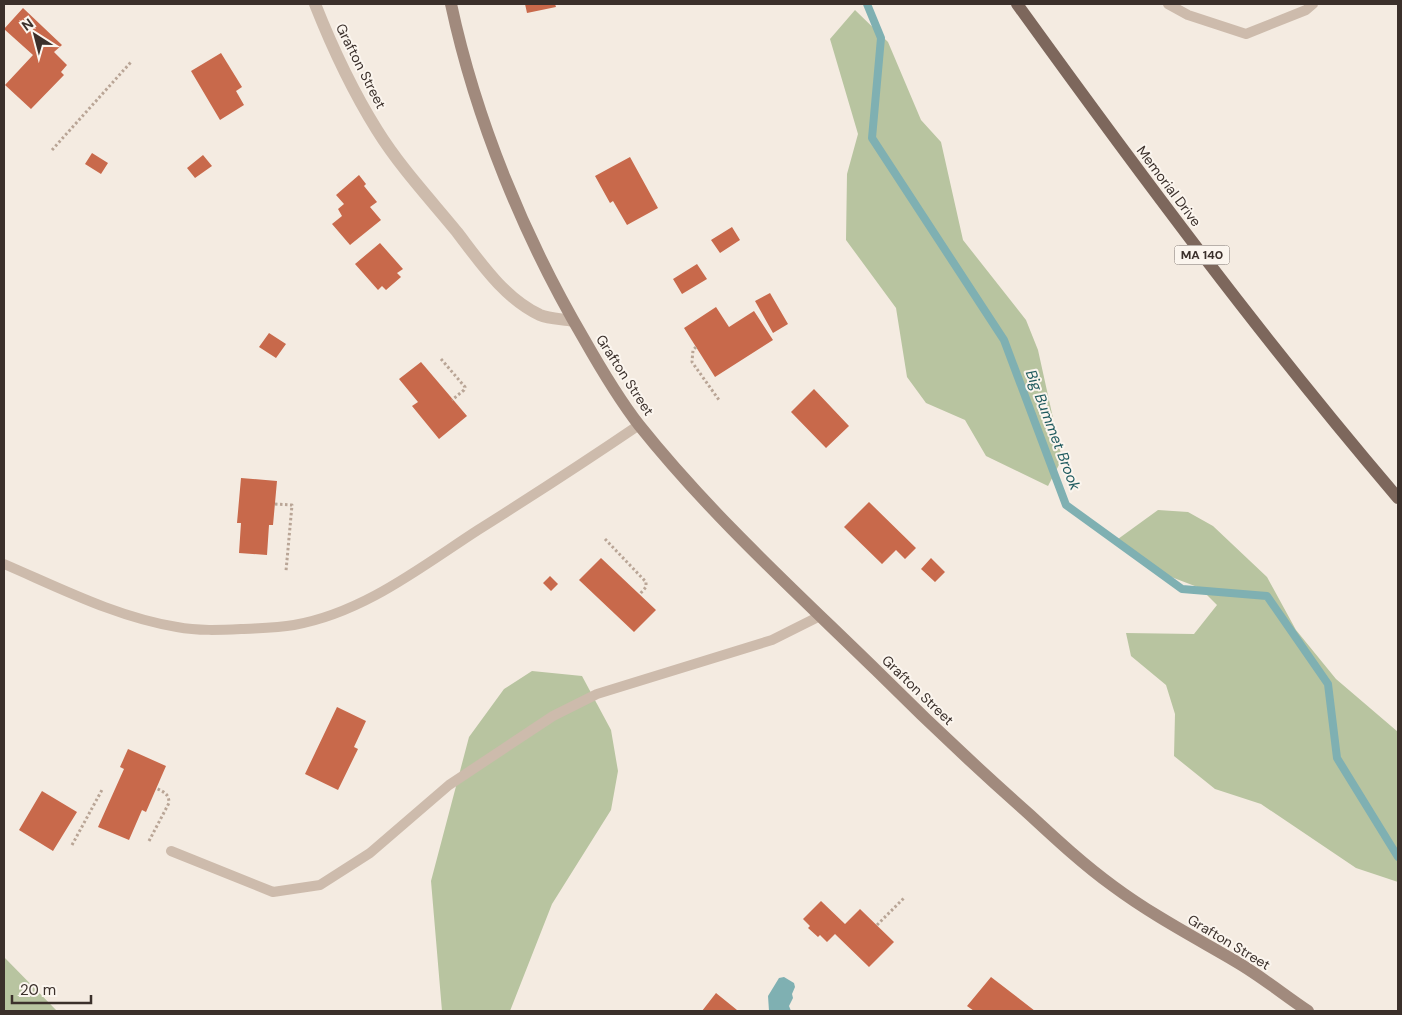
<svg xmlns="http://www.w3.org/2000/svg" width="1402" height="1015" font-family="'DM Sans',sans-serif">
	<style>
		.green { fill: #b8c4a0 }
		.water { fill: #7fb0b2 }
		.lines { fill: none; stroke-linecap: round; stroke-linejoin: round }
		.stream { stroke: #7fb0b2; stroke-width: 8 }
		.building { fill: #c8694b }
		.path { stroke: #b9a596; stroke-width: 3; stroke-dasharray: 2.5 2.5; stroke-linecap: butt }
		.lane { stroke: #cdbbac; stroke-width: 10 }
		.street { stroke: #cdbbac; stroke-width: 12 }
		.secondary { stroke: #a18a7d; stroke-width: 12 }
		.primary { stroke: #7d675c; stroke-width: 12 }
		.labels { text-anchor: middle; stroke-width: 4; stroke-linejoin: round; paint-order: stroke }
		.shield { fill: #fbf5ee; stroke: #756b66; stroke-width: 1 }
		.shield-label { font-size: 12px; font-weight: bold; fill: #3b302b }
		.street-label { font-size: 14px; fill: #3b302b; stroke: #fbf5ee }
		.water-label { font-size: 15px; font-style: italic; fill: #1f5a5e; stroke: #fbf5ee }
	</style>
	<rect width="100%" height="100%" fill="#f4ebe1"/>
	<path class="green" d="M855,10L888,42L921,120L941,142L963,240L1026,320L1038,350L1062,459L1048,486L986,456L965,420L926,403L907,377L896,308L846,240L847,174L858,134L830,39Z
		M1158,510L1188,512L1213,526L1267,577L1296,630L1336,679L1398,732V882L1356,868L1261,804L1215,789L1174,756L1175,714L1166,685L1131,656L1126,633L1194,634L1217,605L1200,588L1153,570L1118,539Z
		M532,671L582,676L611,730L618,771L611,810L552,904L510,1011H442L431,881L469,737L504,689Z
		M4,957L57,1011H4Z"/>
	<path class="water" d="M784,977L794,983L795,987L792,994L793,998L789,1006L791,1011H769L768,996L779,978Z"/>
	<g class="lines">
		<path class="stream" d="M867,4L881,38L872,138L1004,340L1066,505L1182,589L1267,596L1328,684L1337,758L1398,857"/>
	</g>
	<path class="building" d="M525,4H555L556,7L527,13Z
		M23,8L62,45L54,52L67,65L61,72L64,75L31,109L5,85L33,55L4,29Z
		M221,53L242,87L236,91L244,105L220,120L191,71Z
		M92,153L108,163L101,174L85,164Z
		M203,155L212,166L195,178L187,168Z
		M630,157L658,208L627,225L613,201L610,203L595,176Z
		M359,175L366,184L364,186L377,202L370,207L381,220L350,245L332,224L342,216L338,209L344,204L336,195Z
		M732,227L740,240L720,253L711,240Z
		M380,243L403,269L397,273L401,277L386,290L382,286L378,290L355,264Z
		M697,264L707,279L682,294L673,279Z
		M770,293L788,324L773,333L755,301Z
		M716,307L729,327L754,311L773,340L715,377L684,328Z
		M269,333L286,344L276,358L259,347Z
		M421,362L467,416L439,439L412,406L418,402L399,379Z
		M814,389L849,426L826,448L791,412Z
		M241,478L277,481L273,525H269L267,555L239,553L241,523H237Z
		M869,502L916,548L905,559L896,550L882,564L844,527Z
		M601,558L656,610L634,632L579,580Z
		M931,558L945,572L935,582L921,569Z
		M550,576L558,584L551,591L543,583Z
		M337,707L366,721L354,747L358,749L338,790L305,774Z
		M128,749L166,766L146,812L142,810L129,840L98,827L124,769L120,767Z
		M42,791L77,812L53,851L19,830Z
		M821,901L845,924L860,909L894,942L869,967L835,934L827,942L820,935L818,937L808,928L810,926L803,919Z
		M991,977L1035,1011H974L967,1006Z
		M716,993L737,1010L736,1011H702Z"/>
	<g class="lines">
		<path class="path" d="M52,150L131,62
			M696,347L693,350L692,362L719,400
			M441,359L465,387L464,390L452,400
			M275,504L292,505L286,571
			M605,539L646,582V587L640,594
			M149,841L169,803C169,794 164,792 156,788
			M72,845L103,788
			M877,925L905,897"/>
		<path class="lane" d="M1168,4L1188,15L1246,34L1306,10L1313,4
			M4,564C60,588 116,617 177,627C198,631 220,630 241,629C259,628 277,628 294,625C363,613 421,567 478,530C532,496 586,461 639,425
			M171,851L273,892L320,885L370,853L449,785L553,716L597,694L772,640L820,616"/>
		<path class="street" d="M315,4C332,47 352,90 377,130C400,167 430,199 457,232C480,262 504,298 540,315C549,319 563,319 573,321"/>
		<path class="secondary" d="M451,4C476,120 524,237 584,339C601,369 618,398 639,425C710,514 795,591 876,670C926,720 977,768 1030,815C1057,840 1084,865 1113,886C1152,915 1194,937 1235,961C1261,976 1284,995 1308,1011"/>
		<path class="primary" d="M1017,4C1139,173 1263,340 1398,498"/>
	</g>
	<g class="labels">
		<rect class="shield" x="1174.5" y="245.5" width="55" height="19" rx="4"/>
		<g class="shield-label">
			<text x="1202" y="259">MA 140</text>
		</g>
		<g class="street-label">
			<text transform="translate(361 66) rotate(63)" y="5">Grafton Street</text>
			<text transform="translate(1169 186) rotate(53)" y="5">Memorial Drive</text>
			<text transform="translate(625 375) rotate(57)" y="5">Grafton Street</text>
			<text transform="translate(918 690) rotate(44)" y="5">Grafton Street</text>
			<text transform="translate(1229 942) rotate(31)" y="5">Grafton Street</text>
		</g>
		<g class="water-label">
			<text transform="translate(1053 430) rotate(69)" y="5">Big Bummet Brook</text>
		</g>
	</g>
	<rect width="1402" height="1015" fill="none" stroke="#3b302b" stroke-width="10"/>
	<g transform="translate(35 35) rotate(324)" stroke="#fbf5ee" stroke-width="4" paint-order="stroke">
	<path d="M0-4L9 19L0 12L-9 19Z" fill="#3b302b"/>
	<text y="-8" font-size="14" font-weight="bold" text-anchor="middle" fill="#3b302b">N</text>
	</g>
	<path d="M12 995v8h79v-8" fill="none" stroke="#3b302b" stroke-width="2.5"/>
	<text x="20" y="995" font-size="15" fill="#3b302b" stroke="#fbf5ee" stroke-width="4" paint-order="stroke">20 m</text>
</svg>
